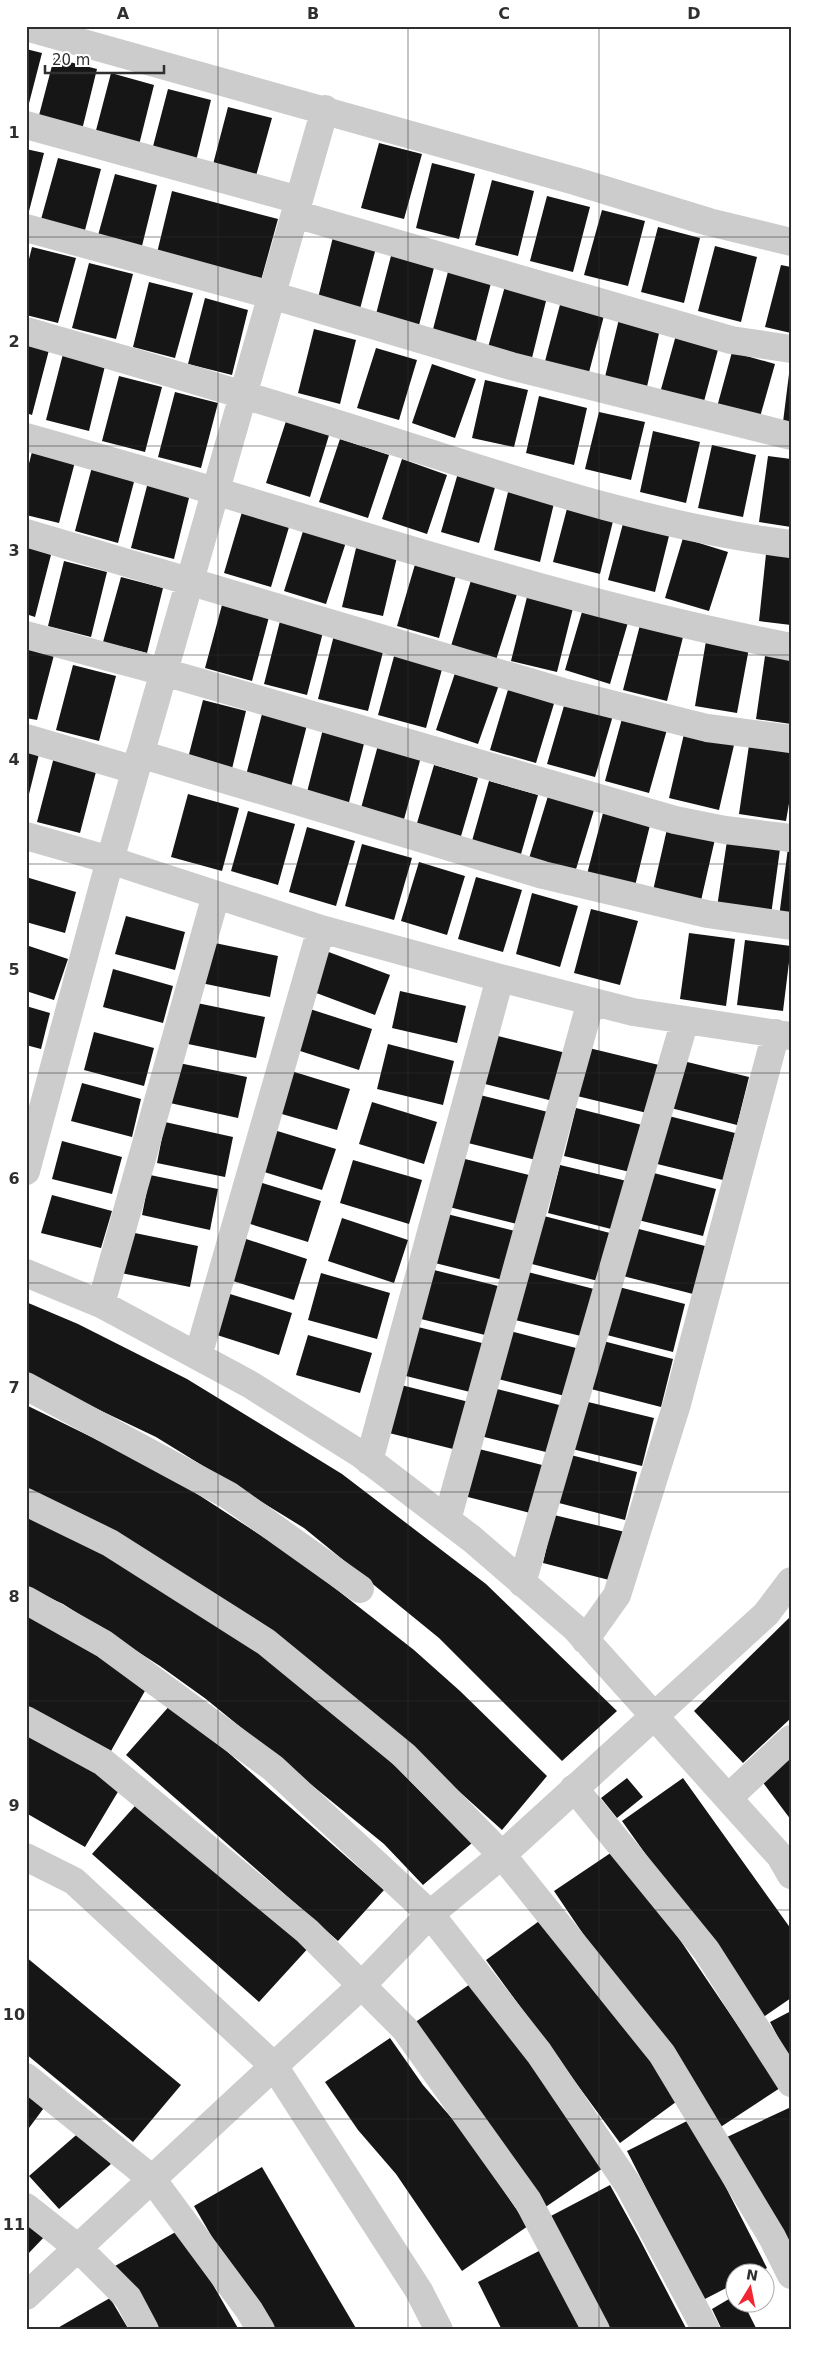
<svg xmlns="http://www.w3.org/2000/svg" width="817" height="2356" font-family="'DejaVu Sans',sans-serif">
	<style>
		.building { fill: #161616 }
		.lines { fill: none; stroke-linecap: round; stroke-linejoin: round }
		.minor { stroke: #ccc; stroke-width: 28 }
		.tertiary { stroke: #ccc; stroke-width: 28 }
		.grid { fill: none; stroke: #2f2f2f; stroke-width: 1; stroke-opacity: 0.55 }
		.neatline { fill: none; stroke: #2f2f2f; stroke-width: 2 }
		.grid-label { font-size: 16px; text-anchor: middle; font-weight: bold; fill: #2f2f2f }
	</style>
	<rect width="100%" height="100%" fill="#fff"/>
	<path class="building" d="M26,49L42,53L27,111H26Z
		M54,58L97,69L81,134L37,123Z
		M111,73L154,85L138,149L94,138Z
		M168,89L211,100L195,165L151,154Z
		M228,107L272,118L254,183L211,172Z
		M379,143L422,154L404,219L361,208Z
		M26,149L44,153L27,219H26Z
		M58,158L101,169L84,234L40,223Z
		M432,163L475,174L459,239L416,228Z
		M115,174L157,185L141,250L97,239Z
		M492,180L534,191L518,256L475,245Z
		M172,191L278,219L260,284L156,257Z
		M547,196L590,207L573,272L530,261Z
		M602,210L645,221L628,286L584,275Z
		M658,227L700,238L684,303L641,292Z
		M334,233L377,244L360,309L318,298Z
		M715,246L757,257L741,322L698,311Z
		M32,247L76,258L58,323L26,315V271Z
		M392,252L435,264L418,329L375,318Z
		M89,263L133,274L116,339L72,328Z
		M781,265L791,267V333L765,327Z
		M449,268L492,279L475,345L432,333Z
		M149,282L193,293L175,358L133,347Z
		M505,286L547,297L531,362L487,351Z
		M205,298L248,310L232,375L188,364Z
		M561,301L605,312L588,376L544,365Z
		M619,319L660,329L646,391L604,381Z
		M314,329L356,340L340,404L298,393Z
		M676,335L719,346L703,405L660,393Z
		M26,344L49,350L32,415L26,413Z
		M376,348L417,360L399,420L357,408Z
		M732,352L775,364L760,417L717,407Z
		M63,354L105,366L89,431L46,420Z
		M432,364L476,379L455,438L412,423Z
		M790,366H791V431L782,430Z
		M119,376L162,387L145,452L102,441Z
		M485,380L528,390L514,447L472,438Z
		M175,392L218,403L201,468L158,457Z
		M539,396L587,408L574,465L526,453Z
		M599,412L645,422L631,480L585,469Z
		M287,418L330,432L310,497L266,483Z
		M653,431L700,442L686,503L640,492Z
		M340,439L389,455L368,518L319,502Z
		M712,445L756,455L743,517L698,508Z
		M33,448L76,458L59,523L26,515V475Z
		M768,456L791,459V527L759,522Z
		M402,459L447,475L427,534L382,519Z
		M92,467L135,478L118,543L75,531Z
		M458,473L496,484L479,543L441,532Z
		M148,482L190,494L174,559L131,548Z
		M509,488L555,499L540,562L494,550Z
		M569,501L615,513L600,574L553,562Z
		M242,512L289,527L271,587L224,573Z
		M625,516L671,528L655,592L608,580Z
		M305,525L347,539L326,604L284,591Z
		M683,538L728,552L709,611L665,598Z
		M357,544L398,553L383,616L342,607Z
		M26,545L52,551L35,617L26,614Z
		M766,554L791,557V625L759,621Z
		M64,561L107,572L91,637L48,626Z
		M416,561L457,572L439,638L397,626Z
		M121,577L163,588L147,653L103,642Z
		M472,577L518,591L496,660L451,646Z
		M528,593L574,604L557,672L511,661Z
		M222,605L269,617L252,681L205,668Z
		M584,605L629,619L610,684L565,670Z
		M280,621L323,632L307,695L264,684Z
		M640,625L683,637L667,701L623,690Z
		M334,635L384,648L368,711L318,699Z
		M706,641L749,648L737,713L695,706Z
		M26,648L54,655L37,720L26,718Z
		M396,649L444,662L426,728L378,715Z
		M766,649L791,652V724L756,719Z
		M73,665L116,676L99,741L56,730Z
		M457,667L500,682L478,744L436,730Z
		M510,683L556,697L536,763L490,750Z
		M566,699L614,712L595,777L547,764Z
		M203,700L246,711L231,773L187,762Z
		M262,714L307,725L290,791L245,779Z
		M623,715L668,726L649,793L605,781Z
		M323,729L365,740L347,810L305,800Z
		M684,734L734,745L719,810L669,798Z
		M378,745L421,757L403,823L360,812Z
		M749,745L791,752V792L786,821L739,814Z
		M26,747L40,750L27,802H26Z
		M54,757L97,768L80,833L37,822Z
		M434,765L478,778L459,843L415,830Z
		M489,781L538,795L519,861L470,848Z
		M188,794L239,808L222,871L171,857Z
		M548,796L594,810L573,879L527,865Z
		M248,811L295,824L278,885L231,871Z
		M603,813L650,825L634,890L586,878Z
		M307,827L355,841L336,906L289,892Z
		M667,829L715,839L700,905L652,895Z
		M727,841L780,849L771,915L717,907Z
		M362,844L412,858L394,920L345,906Z
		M788,848H791V919L779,917Z
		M419,862L465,876L447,935L401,921Z
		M26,877L76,892L65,933L26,922Z
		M476,877L522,890L503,952L458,939Z
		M532,893L578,906L560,967L516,954Z
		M591,909L638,921L620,985L574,973Z
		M126,916L185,932L175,970L115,954Z
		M689,933L735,939L726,1006L680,999Z
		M745,940L791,946L783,1011L737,1005Z
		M210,942L278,956L270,997L201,983Z
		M26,945L68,959L54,1000L26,991Z
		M326,951L390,975L375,1015L311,991Z
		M113,969L173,986L163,1023L103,1007Z
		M400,991L466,1006L457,1043L392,1028Z
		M197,1003L265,1017L256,1058L188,1044Z
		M26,1006L50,1013L41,1049L26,1045Z
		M310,1009L372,1029L359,1070L297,1050Z
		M94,1032L154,1048L144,1086L84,1070Z
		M494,1035L566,1053L553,1101L481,1083Z
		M388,1044L454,1061L443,1105L377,1089Z
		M589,1048L659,1065L647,1113L577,1096Z
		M679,1060L749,1077L737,1125L667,1107Z
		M179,1063L247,1077L238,1118L170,1103Z
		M288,1070L350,1089L337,1130L275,1112Z
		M82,1083L141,1099L132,1137L71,1121Z
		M476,1094L548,1112L536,1160L464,1142Z
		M372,1102L437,1122L424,1164L359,1144Z
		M576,1108L646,1126L634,1173L564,1156Z
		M665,1115L735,1133L723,1180L653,1163Z
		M165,1122L233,1137L225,1177L157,1163Z
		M274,1130L336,1149L322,1190L261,1171Z
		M62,1141L122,1157L112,1194L52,1179Z
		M461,1158L533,1176L521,1225L449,1207Z
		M353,1160L422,1180L409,1224L340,1203Z
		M560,1165L631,1182L619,1231L548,1213Z
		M646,1171L716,1189L703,1236L634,1219Z
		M150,1175L218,1189L210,1230L142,1215Z
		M259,1182L321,1201L308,1242L247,1223Z
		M52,1195L112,1211L101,1248L41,1233Z
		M443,1213L515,1231L503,1280L431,1262Z
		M540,1215L610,1233L598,1281L528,1263Z
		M342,1218L408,1240L394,1283L328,1261Z
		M635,1228L705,1246L693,1294L623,1276Z
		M130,1232L198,1246L190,1287L121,1273Z
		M246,1239L307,1259L294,1300L233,1281Z
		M430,1269L502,1287L489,1336L417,1318Z
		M524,1271L594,1289L581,1336L511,1319Z
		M321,1273L390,1293L377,1339L308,1320Z
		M615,1286L685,1304L673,1352L603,1334Z
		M230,1294L292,1313L279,1355L217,1335Z
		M26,1302L78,1324L187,1379L342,1474L486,1584L617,1711L562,1761L439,1638L304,1528L156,1437L26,1375Z
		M414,1326L486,1344L474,1393L402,1375Z
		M510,1331L580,1349L569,1397L498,1379Z
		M308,1335L372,1353L360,1393L296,1375Z
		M603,1341L673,1359L661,1407L591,1389Z
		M397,1384L469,1402L457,1450L385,1432Z
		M493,1388L563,1406L550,1453L480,1436Z
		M584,1401L654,1418L642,1466L572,1449Z
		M26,1405L165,1473L268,1540L318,1575L414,1650L460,1691L547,1776L502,1830L414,1751L26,1490Z
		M475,1448L546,1466L534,1514L464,1496Z
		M567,1454L637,1472L625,1520L555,1502Z
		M26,1513L98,1547L252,1640L387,1758L472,1843L423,1885L384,1844L206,1699L160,1666L63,1604L26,1587Z
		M554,1515L625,1532L613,1581L543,1563Z
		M26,1614L150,1682L111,1751L26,1705Z
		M791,1616V1718L743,1763L694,1711Z
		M172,1703L384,1890L338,1941L126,1755Z
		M26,1729L122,1785L85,1847L26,1813Z
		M791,1755V1820L761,1780Z
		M627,1778L643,1797L617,1818L601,1798Z
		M683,1778L791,1929V1998L762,2018L622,1821Z
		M143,1797L311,1945L259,2002L92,1854Z
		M618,1848L780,2088L716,2130L554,1891Z
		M546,1916L680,2099L620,2143L486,1960Z
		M26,1957L181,2085L133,2142L26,2054Z
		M473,1982L603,2168L544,2208L414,2023Z
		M791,2011V2062L770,2022Z
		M390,2038L423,2085L462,2130L528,2226L462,2271L396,2174L358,2130L325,2082Z
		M26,2087L49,2101L26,2132Z
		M791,2107V2265L727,2137Z
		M691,2119L767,2268L756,2274H734V2284L703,2300L627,2151Z
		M82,2130L111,2164L59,2209L29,2176Z
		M262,2167L320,2267L357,2330H266L194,2206Z
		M610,2185L638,2236L687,2330H606L547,2218Z
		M26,2215L47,2234L26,2256Z
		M181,2229L239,2330H151L115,2266Z
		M541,2250L582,2330H502L478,2282Z
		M734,2296V2304H744L757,2330H722L712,2309Z
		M110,2298L129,2330H54Z"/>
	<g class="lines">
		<path class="minor" d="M26,27L575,181L709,222L791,242
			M26,125L299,200
			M295,214L731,340L791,349
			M26,228L271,295L511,366L791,436
			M26,331C148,366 269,402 389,440C521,482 653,527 791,544
			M26,437C90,455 154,473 218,492C408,549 596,609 791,647
			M26,533L563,692L707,728L791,739
			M26,635L164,672L675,820L725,830L791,838
			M26,738L135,770
			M140,754L543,875L707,914L791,926
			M26,836L110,860L321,929L500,978L633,1012L791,1036
			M26,1171L110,860L325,109
			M26,1273L101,1304L251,1385L362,1455L472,1539L575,1628L780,1856L791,1875
			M101,1304L216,895
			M198,1356L321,929
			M26,1386L228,1495L360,1589
			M369,1461L500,978
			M26,1502L110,1543L266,1642L405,1756L502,1855L662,2054L772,2237L791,2275
			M447,1520L591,1001
			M522,1583L685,1020
			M26,1600L104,1644L273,1768L430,1914L539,2053L629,2186L706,2330
			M585,1640L617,1595L677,1404L776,1033
			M26,1720L103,1762L307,1931L405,2029L528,2201L596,2330
			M574,1788L706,1950L791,2083
			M728,1798L791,1739
			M26,2077L152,2179L249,2310L261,2330
			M26,2207L78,2248L128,2298L145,2330
			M26,2296L274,2066L419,2291L439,2330"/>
		<path class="tertiary" d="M26,1857L74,1881L274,2066L361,1986L430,1914L502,1855L766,1614L791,1581"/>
	</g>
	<path class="grid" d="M218,26V2330M408,26V2330M599,26V2330M26,237H791M26,446H791M26,655H791M26,864H791M26,1073H791M26,1283H791M26,1492H791M26,1701H791M26,1910H791M26,2119H791"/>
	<rect width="817" height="2356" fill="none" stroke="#ffffff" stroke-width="55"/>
	<g transform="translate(750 2288) rotate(10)"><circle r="24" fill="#ffffff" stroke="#acacac"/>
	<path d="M0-4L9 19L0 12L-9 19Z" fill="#f22532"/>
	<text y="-8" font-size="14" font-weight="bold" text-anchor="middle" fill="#2f2f2f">N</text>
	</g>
	<path d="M45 65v8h119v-8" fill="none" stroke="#2f2f2f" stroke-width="2.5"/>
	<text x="52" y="65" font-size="15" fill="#2f2f2f" stroke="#ffffff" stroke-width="4" paint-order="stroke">20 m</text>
	<rect x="28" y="28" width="762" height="2300" class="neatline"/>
	<g class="grid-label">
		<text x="123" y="19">A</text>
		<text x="313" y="19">B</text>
		<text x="504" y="19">C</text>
		<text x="694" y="19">D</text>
		<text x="14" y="138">1</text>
		<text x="14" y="347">2</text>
		<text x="14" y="556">3</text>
		<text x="14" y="765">4</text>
		<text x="14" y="975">5</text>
		<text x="14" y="1184">6</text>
		<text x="14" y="1393">7</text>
		<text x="14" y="1602">8</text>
		<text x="14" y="1811">9</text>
		<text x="14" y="2020">10</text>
		<text x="14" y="2230">11</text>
	</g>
</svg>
